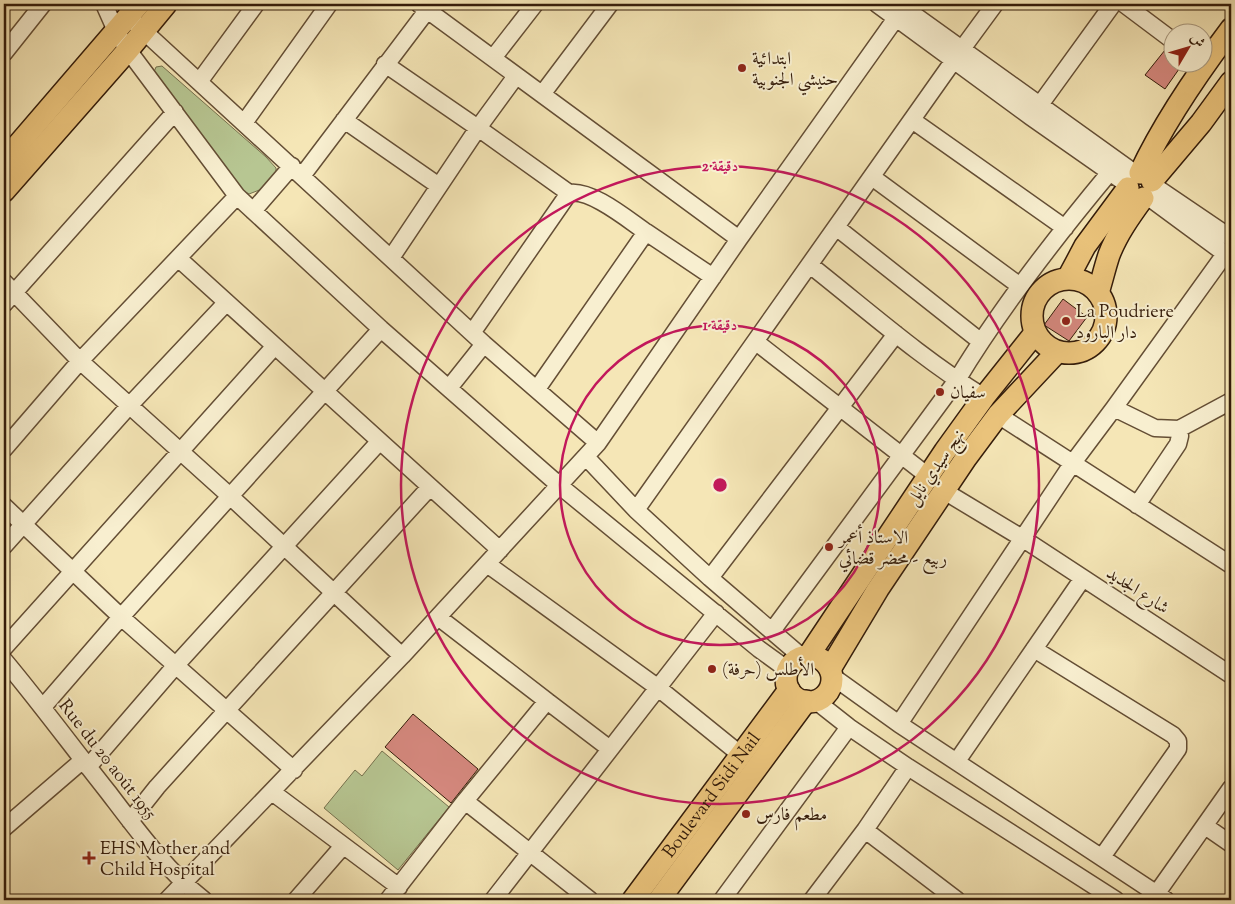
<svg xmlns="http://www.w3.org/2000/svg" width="1235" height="904" font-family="'Sorts Mill Goudy',Amiri,serif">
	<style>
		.green { fill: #b7c692; stroke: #76714e }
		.building { fill: #d5887e; stroke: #341c0a }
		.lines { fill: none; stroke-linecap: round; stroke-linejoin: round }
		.minor-casing { stroke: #644e35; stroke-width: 19 }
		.major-casing { stroke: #341c0a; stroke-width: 24 }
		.minor { stroke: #f8efd0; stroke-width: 16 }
		.major { stroke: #eac37b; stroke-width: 21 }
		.ring { fill: none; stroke: #c2185b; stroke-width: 2.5 }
		.poi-dot { fill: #8f2418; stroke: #f8efd0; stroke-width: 2 }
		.labels { text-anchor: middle; stroke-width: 4; stroke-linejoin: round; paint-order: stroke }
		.poi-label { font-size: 18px; fill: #341c0a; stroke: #f8efd0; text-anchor: start }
		.street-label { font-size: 18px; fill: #341c0a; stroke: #f8efd0 }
		.centre { fill: #c2185b; stroke: #f8efd0; stroke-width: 2.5 }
		.ring-label { font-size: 15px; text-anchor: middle; font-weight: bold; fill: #c2185b; stroke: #f8efd0; stroke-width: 4; stroke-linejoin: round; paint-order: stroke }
	</style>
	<rect width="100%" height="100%" fill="#f5e6b6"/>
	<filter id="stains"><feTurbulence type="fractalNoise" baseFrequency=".004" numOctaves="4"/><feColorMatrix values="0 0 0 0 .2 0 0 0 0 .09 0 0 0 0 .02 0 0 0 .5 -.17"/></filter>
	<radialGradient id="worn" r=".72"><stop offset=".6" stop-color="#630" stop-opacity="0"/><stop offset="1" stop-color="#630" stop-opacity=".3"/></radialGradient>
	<path class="green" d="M162,66L266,157L276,168V176L262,189L249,194L241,189L154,72L156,67Z
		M382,751L449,807L398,870L324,808L355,770L362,776Z"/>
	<path class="building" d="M1165,50L1172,55V62H1184L1165,89L1145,75Z
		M1063,299L1087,317L1069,341L1044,325Z
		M413,714L478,769L451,803L385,747Z"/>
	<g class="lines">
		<g class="minor-casing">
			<path id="minor" d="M104,4L116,31L128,50L237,196L381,329L560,486L759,649L788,670
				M419,4L739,239
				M877,4L1031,117L1128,185
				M899,4L1136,174
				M1124,4L1172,40
				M135,23L484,344L598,443
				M962,49L995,4
				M4,53L43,4
				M493,58L535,4
				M385,64L478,128L569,193L472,333
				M199,82L256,4
				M543,93L610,4
				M1034,113L1113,4
				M344,120L439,186
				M912,120L1065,228
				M244,123L329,4
				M302,176L432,4
				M872,177L1020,286
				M1153,185L1231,238
				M1147,196L1231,258
				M253,211L292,166
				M836,227L980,341
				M646,232L713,277
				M391,258L478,128L516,76
				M179,259L500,550
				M810,265C867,310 922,359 984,397
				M4,282L80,361L231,497L402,656
				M4,304L175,112
				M756,342L928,476
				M449,388L484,344
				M537,389L646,232C627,219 591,189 569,193
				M1114,408L1155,428L1179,429L1231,401
				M998,415L1231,565
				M4,449L80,361L237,196
				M586,457L636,510L710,578L802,657
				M944,491L1022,538L1231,675
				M1137,505L1178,444L1180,436L1179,429
				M4,506L121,617L294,770
				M636,510L954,60
				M4,546L129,406L226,303
				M487,564L657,687L741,755
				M710,578L896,334
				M772,631L957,380C1001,307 1055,238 1110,172
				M4,648L274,347
				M1034,649L1173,735L1178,741V749L1102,857
				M4,660C40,703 73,748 108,792C137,830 166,870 204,900
				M832,676L899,724L1166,900
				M547,701L610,749
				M816,701L849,727L908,767L1116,900
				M43,707L121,617L381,329
				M899,724L1072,464L1114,408L1225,254
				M957,761L1083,578
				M88,767L176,665L379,442
				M272,792L399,887
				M465,801L590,900
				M130,821L157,787L195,745L430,487
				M1205,826L1231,844
				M4,828L83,760
				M865,830L957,900
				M167,900L402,656L598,443L739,239L906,4
				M296,900L343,846
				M388,900L465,801L547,701L438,617
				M493,900L716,613
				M722,900L849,727
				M812,900L865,830L908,767
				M1152,900L1231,788"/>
		</g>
		<g class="major-casing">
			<g id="major">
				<path d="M4,161L139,4"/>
				<path d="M1140,173C1164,122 1197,74 1231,29"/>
				<path d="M1152,181L1201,123L1231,82"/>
				<path d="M4,191L128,50L166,4"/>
				<path d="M1068,278L1085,246L1128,188"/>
				<circle cx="1069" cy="316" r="37"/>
				<path d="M1098,293C1102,280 1105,267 1109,255C1117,234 1130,216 1143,198"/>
				<path d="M809,655L945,451L984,397L1035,333"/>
				<circle cx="809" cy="679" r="23"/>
				<path d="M830,669L878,589L966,458L998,415L1057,352"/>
				<path id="s1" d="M633,900L789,690"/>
				<path d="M659,900L806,701"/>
			</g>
		</g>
		<use href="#minor" class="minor"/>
		<use href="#major" class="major"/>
	</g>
	<g class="ring">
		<circle cx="720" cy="485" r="160"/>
		<circle cx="720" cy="485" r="319"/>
	</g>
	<g class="poi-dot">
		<circle cx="742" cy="68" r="5"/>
		<circle cx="1066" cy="321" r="5"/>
		<circle cx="940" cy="392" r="5"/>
		<circle cx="829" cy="547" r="5"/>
		<circle cx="712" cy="669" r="5"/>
		<circle cx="746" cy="814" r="5"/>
		<path d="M86.5 850.5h5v5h5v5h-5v5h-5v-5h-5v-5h5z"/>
	</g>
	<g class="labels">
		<g class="poi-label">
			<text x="752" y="64">ابتدائية<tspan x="752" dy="21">حنيشي الجنوبية</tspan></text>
			<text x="1076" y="317">La Poudriere<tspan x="1076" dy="21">دار البارود</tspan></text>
			<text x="950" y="398">سفيان</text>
			<text x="839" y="543">الاستاذ أعمر<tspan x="839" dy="21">ربيع - محضر قضائي</tspan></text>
			<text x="722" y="675">الأطلس (حرفة)</text>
			<text x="756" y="820">مطعم فارس</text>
			<text x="100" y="854">EHS Mother and<tspan x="100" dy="21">Child Hospital</tspan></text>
		</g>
		<g class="street-label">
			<text transform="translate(935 467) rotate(-55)" y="6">نهج سيدي نايل</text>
			<text transform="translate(1138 590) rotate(33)" y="6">شارع الجديد</text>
			<text transform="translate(108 759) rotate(52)" y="6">Rue du 20 août 1955</text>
			<text dy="6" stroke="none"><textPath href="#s1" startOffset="131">Boulevard Sidi Nail</textPath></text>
		</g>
	</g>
	<circle cx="720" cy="485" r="8" class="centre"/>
	<g class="ring-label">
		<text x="720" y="171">2 دقيقة</text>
		<text x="720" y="330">1 دقيقة</text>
	</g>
	<rect width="1235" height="904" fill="none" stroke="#f5e6b6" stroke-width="20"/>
	<rect x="5" y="5" width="1225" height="894" fill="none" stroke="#341c0a" stroke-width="2.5"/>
	<rect x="10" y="10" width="1215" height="884" fill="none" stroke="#341c0a"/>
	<g transform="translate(1188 48) rotate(52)"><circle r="24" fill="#f8efd0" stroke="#aa9b81"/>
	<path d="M0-4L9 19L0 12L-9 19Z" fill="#8f2418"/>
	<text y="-8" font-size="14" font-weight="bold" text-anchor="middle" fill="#341c0a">ش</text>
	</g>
	<rect width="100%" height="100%" filter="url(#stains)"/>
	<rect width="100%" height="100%" fill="url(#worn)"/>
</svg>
